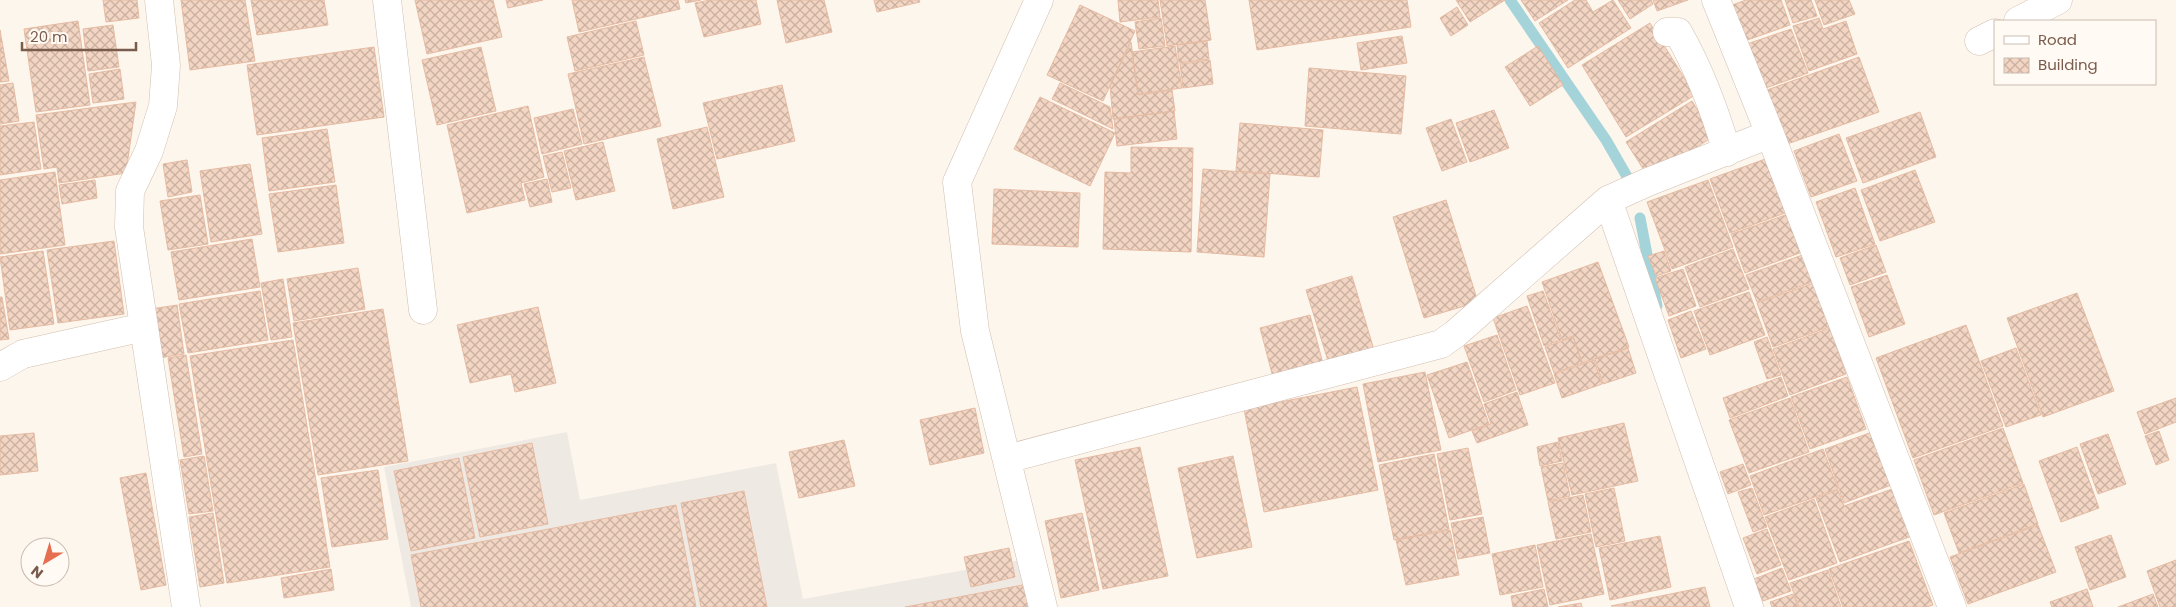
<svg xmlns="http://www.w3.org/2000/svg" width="2176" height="607" font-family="Poppins,sans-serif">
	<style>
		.industrial { fill: #efe9e4 }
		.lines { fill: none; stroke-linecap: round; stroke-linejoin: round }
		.stream { stroke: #a5d3da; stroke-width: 11 }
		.building { fill: url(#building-cross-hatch); stroke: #e6bba3 }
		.minor-casing { stroke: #d1beb0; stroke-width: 29 }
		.minor { stroke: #fff; stroke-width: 28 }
	</style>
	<defs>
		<pattern id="building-cross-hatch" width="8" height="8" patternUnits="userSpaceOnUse" patternTransform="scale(1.25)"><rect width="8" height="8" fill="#f3d5c3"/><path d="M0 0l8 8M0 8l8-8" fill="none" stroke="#cab0a1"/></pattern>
	</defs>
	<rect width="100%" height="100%" fill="#fdf6ec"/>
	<path class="industrial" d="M567,432L580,500L776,463L803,599L1027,559L1037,607H411L384,467Z"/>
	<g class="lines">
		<path class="stream" d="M1510,0L1606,140L1629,180
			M1640,218L1657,306"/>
	</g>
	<path class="building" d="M103,0H137L139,18L106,22Z
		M181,0H245L255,61L190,70Z
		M251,0H324L328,25L257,35Z
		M415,0H493L502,37L427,54Z
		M506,0H543L508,8Z
		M572,0H678L680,9L579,32Z
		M685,0H701L686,3Z
		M710,0H756L761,24L704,37L695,3Z
		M777,0H824L832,32L786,43Z
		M874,0H919L920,2L877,12Z
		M1118,0H1158L1160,17L1120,22Z
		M1160,0H1205L1211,40L1167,46Z
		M1249,0H1407L1411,27L1257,50Z
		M1456,0H1505L1470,22Z
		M1521,0H1568L1535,21Z
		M1575,0H1586L1593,12L1613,0L1631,28L1568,68L1539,23Z
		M1618,0H1651L1653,4L1630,19Z
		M1653,0H1688L1657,11Z
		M1746,0H1781L1790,25L1736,44L1724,8Z
		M1785,0H1811L1817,16L1793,23Z
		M1815,0H1849L1855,14L1824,25Z
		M1080,5L1135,31L1103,101L1047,75Z
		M1457,7L1468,25L1451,36L1440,18Z
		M1161,18L1165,46L1139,49L1135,22Z
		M1819,18L1823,29L1846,21L1857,54L1809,71L1793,26Z
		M78,21L90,105L36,112L24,29Z
		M636,21L644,55L575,71L567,37Z
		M1650,23L1695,95L1626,137L1582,65Z
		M113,25L119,67L88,71L83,29Z
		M1791,29L1808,73L1760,90L1744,45Z
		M0,30L9,81L0,82Z
		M1402,36L1407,63L1361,70L1357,43Z
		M1207,41L1209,59L1179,63L1177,45Z
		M1131,42L1138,95L1172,90L1175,111L1113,119L1110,86Z
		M1175,46L1182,88L1138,94L1132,52Z
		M1538,46L1563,85L1530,106L1505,67Z
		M374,47L384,117L257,135L247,65Z
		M481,47L496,111L437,125L422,60Z
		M644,57L661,126L584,144L568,74Z
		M1859,57L1879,112L1787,144L1767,90Z
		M1210,60L1213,84L1183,88L1180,64Z
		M1309,68L1406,76L1401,134L1305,126Z
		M120,69L124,99L93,103L89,74Z
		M13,83L19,121L0,124V85Z
		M1060,83L1110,107L1113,129L1052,99Z
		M782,85L795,141L717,159L703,103Z
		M1040,97L1115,133L1090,186L1014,149Z
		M1692,101L1714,136L1649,178L1626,142Z
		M136,102L126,173L59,183L57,167L44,169L36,115Z
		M528,106L544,177L521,183L525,200L467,213L447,125Z
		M573,109L582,144L542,154L534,118Z
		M1494,110L1509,148L1470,162L1456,123Z
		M1174,111L1177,139L1117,146L1114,119Z
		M1920,112L1936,157L1863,183L1846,138Z
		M1451,119L1467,162L1442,171L1426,128Z
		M34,122L41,169L0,175V126Z
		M1240,123L1323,130L1319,177L1236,171Z
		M707,127L724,197L673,209L657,139Z
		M327,129L335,182L269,191L262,138Z
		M1839,134L1857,181L1811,197L1794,151Z
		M603,142L615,191L576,200L564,151Z
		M1131,147L1193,148L1191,252L1103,249L1105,172L1131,173Z
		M562,152L571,188L552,192L543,156Z
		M1768,158L1788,212L1730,233L1710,179Z
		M187,160L192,192L168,197L163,164Z
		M250,164L262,234L211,242L200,171Z
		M1203,169L1270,174L1264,257L1197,252Z
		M1915,170L1935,222L1880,241L1861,190Z
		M55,172L65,245L0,254V180Z
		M547,179L552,202L530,207L524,184Z
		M95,180L97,198L62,204L59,185Z
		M1708,180L1733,247L1672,269L1647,202Z
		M336,185L344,243L278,252L269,194Z
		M1855,188L1875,244L1836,257L1816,202Z
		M994,189L1080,193L1078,247L992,244Z
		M200,195L208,244L168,250L160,201Z
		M1446,200L1478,302L1424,318L1393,217Z
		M1794,212L1808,250L1745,273L1731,234Z
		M252,239L260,287L179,300L171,252Z
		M114,241L124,314L58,323L47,250Z
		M1876,245L1886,272L1850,285L1840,258Z
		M1733,249L1749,289L1700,307L1685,267Z
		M43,251L54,324L10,330L0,257Z
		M1664,251L1671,271L1656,276L1648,256Z
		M1808,253L1818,280L1757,302L1746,275Z
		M1598,262L1629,347L1582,363L1573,336L1562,340L1542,282Z
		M358,268L365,309L294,321L287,279Z
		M1683,269L1696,306L1669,316L1655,278Z
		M1887,275L1905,324L1869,337L1851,287Z
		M1352,276L1374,350L1329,364L1306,290Z
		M283,279L292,337L271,340L261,283Z
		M1814,283L1829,327L1773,347L1757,303Z
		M260,291L268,340L188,353L179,304Z
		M1543,291L1561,340L1544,346L1527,296Z
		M1749,292L1765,335L1710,355L1694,311Z
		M2077,293L2114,391L2043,417L2007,318Z
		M0,297H2L9,339L0,340Z
		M177,305L184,354L159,358L151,309Z
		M1527,306L1555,383L1520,395L1493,318Z
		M538,307L556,383L515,392L511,374L470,383L457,325Z
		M383,309L408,461L318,475L293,323Z
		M1691,311L1706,349L1681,358L1668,320Z
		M1310,315L1325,371L1275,385L1260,328Z
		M1966,325L2003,426L1913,458L1876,358Z
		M1830,328L1846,374L1790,395L1773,349Z
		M1497,335L1516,390L1484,402L1464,346Z
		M1573,337L1582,363L1554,373L1545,347Z
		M1767,337L1781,375L1767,379L1754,342Z
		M293,340L330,567L227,583L190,356Z
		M1628,348L1636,373L1603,384L1595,359Z
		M2016,348L2041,415L2006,427L1981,361Z
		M186,355L202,454L184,457L168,358Z
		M1594,360L1602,384L1562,398L1554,374Z
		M1467,362L1489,424L1449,438L1427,375Z
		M1425,372L1441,450L1378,462L1363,384Z
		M1781,377L1788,396L1730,418L1723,398Z
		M1847,377L1866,429L1810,449L1791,397Z
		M1357,387L1378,490L1264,512L1244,409Z
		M1517,392L1528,425L1477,443L1472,431L1491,424L1484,404Z
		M1790,398L1809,452L1749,473L1729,420Z
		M2176,398V422L2145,434L2137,412Z
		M975,408L984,453L930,465L920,420Z
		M1624,423L1638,481L1572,495L1558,438Z
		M2003,428L2023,483L1934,515L1914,460Z
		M1875,431L1894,484L1844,503L1825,449Z
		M2159,431L2169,460L2156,465L2145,436Z
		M34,433L38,471L0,475V436Z
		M2108,434L2126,484L2098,494L2080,444Z
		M844,440L855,486L799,498L789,452Z
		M1558,442L1562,461L1540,466L1537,447Z
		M532,443L548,524L480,537L463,457Z
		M1140,447L1168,576L1103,589L1075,460Z
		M2077,447L2099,508L2061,522L2039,461Z
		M1468,448L1482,514L1450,520L1437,454Z
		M1823,449L1838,489L1764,515L1750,476Z
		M1434,454L1449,529L1394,540L1379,465Z
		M204,456L213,511L189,514L180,460Z
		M1233,456L1252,547L1197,558L1178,468Z
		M459,458L475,538L411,551L394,471Z
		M1563,463L1570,496L1548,501L1541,467Z
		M1743,464L1751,485L1728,494L1720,472Z
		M378,470L388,539L332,547L321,478Z
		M146,473L166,585L141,590L120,478Z
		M2024,484L2038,524L1959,553L1944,513Z
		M1614,488L1625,541L1596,547L1585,494Z
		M1752,488L1767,527L1753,532L1738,492Z
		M1895,488L1912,536L1840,562L1816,498L1838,490L1844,506Z
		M744,491L767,607H701L681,503Z
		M1583,495L1591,532L1556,539L1548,502Z
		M1814,499L1837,563L1789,580L1765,517Z
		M676,505L696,607H421L411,555Z
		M213,513L224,583L200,587L189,517Z
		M1082,513L1099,590L1061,598L1045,521Z
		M1483,517L1490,553L1458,559L1451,523Z
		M2038,525L2056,572L1968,604L1950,557Z
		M1767,529L1781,565L1757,574L1743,538Z
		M1450,530L1459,575L1406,585L1396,540Z
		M1591,534L1604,594L1550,605L1537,545Z
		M2111,535L2126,577L2090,590L2075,547Z
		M1660,536L1671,587L1610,600L1599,548Z
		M1909,541L1933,605L1927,607H1843L1829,569Z
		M1535,545L1543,587L1500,595L1492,554Z
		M1009,548L1015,577L971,587L964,557Z
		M2176,560V607H2160L2147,571Z
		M1782,568L1791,591L1763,601L1754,579Z
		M331,569L334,590L284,598L281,578Z
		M1828,570L1841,607H1799L1790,583Z
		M1028,584L1033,607H905Z
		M1705,587L1710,607L1611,606Z
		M1544,589L1548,607H1513L1511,596Z
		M2087,589L2093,607H2052L2050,602Z
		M1793,594L1798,607H1772L1770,602Z
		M2153,594L2158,607H2118Z
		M1581,603L1582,607H1558Z"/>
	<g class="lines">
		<g class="minor-casing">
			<path id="minor" d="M159,0L166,65L163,106L149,151L130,191L129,227L186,607
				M387,0L423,310
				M1039,0L957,182L975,331L1043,607
				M1716,0L1770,134L1952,607
				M2018,21L2058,0
				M1667,32H1678C1699,69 1715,111 1727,152
				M1979,41L1995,33
				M1608,200L1749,607
				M0,367L23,354L144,327
				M1007,459L1441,344L1455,334L1608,200L1648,182L1770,134"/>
		</g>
		<use href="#minor" class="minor"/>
	</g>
	<rect x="1994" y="20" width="162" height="65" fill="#fffaf3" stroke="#cabbb1"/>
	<rect x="2004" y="36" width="25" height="8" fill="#ffffff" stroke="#cabbb1"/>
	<text x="2038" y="45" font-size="15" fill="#7a5c4d">Road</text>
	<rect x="2004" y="58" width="25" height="15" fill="url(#building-cross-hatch)" stroke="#cabbb1"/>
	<text x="2038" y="70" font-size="15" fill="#7a5c4d">Building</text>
	<g transform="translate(45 562) rotate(218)"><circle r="24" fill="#fffaf3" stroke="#cabbb1"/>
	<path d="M0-4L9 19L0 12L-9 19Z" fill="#e76f51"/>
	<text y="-8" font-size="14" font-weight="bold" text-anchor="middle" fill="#7a5c4d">N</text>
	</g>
	<path d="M22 42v8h114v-8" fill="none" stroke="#7a5c4d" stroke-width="2.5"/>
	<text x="30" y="42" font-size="15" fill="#7a5c4d" stroke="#fffaf3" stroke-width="4" paint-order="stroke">20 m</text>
</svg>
